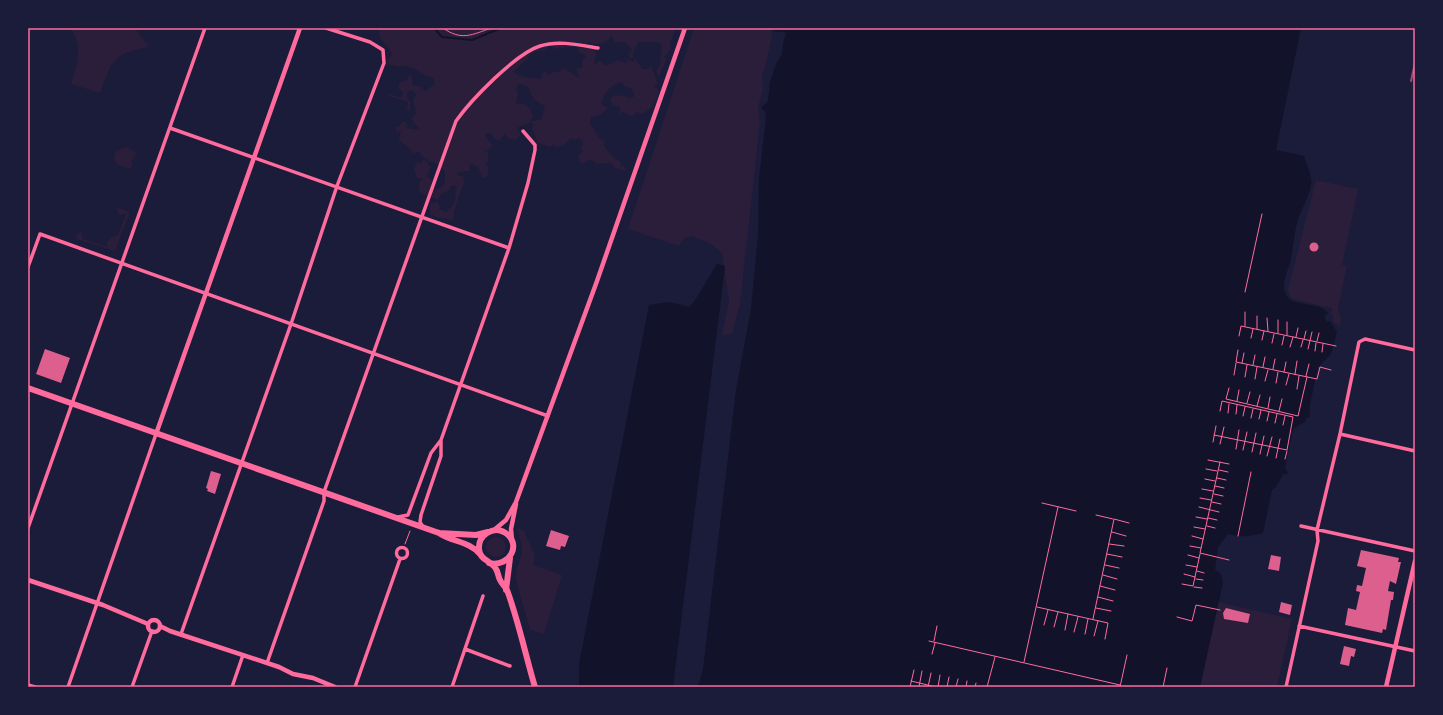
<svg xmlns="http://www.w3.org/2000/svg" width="1443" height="715" font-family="'Varela Round',sans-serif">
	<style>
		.green { fill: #2a1e3b }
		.water { fill: #12122b }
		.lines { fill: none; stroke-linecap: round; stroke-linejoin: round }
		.stream { stroke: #12122b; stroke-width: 2 }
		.building { fill: #dd5f8e }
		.path { stroke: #ff6b9d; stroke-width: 1 }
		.minor { stroke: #ff6b9d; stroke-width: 3.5 }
		.tertiary { stroke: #ff6b9d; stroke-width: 4.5 }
		.primary { stroke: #ff6b9d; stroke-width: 6 }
		.rail { stroke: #a44b75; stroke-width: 2 }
		.neatline { fill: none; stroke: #ff6b9d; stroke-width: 1.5 }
	</style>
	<rect width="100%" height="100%" fill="#1b1b3a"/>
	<path class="green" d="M70,28H135L149,47C113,53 112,61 100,93L71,84C77,64 84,46 70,28Z
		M379,28H676L670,43L671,49L663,58H667L659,77L656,71L660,64L662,44L657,42H638L633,53L634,57L631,59L628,55L632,50C627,42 624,42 615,42L610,35V39C602,44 596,46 589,42L583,45L555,49L550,45L545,50L531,53L527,59L513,72L523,77L540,79L544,71L549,75L554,72H559L564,68L579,78L576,69L582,68L583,58H586V55L577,52L579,47L585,45L596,52L594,65L600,61L606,66L618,60L626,63L628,59L633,62L635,59L643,69H648L651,65L658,84L654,86L659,91C657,103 653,108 642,114L637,112L632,116L623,112L619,116L620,107L613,105L610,97L621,95L629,98L635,96L631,88L625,87L622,82C611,84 604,93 601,104L608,108C603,113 598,118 591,116L590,124L595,130L594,132L597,133L598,138L604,141V146L614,158L620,161L621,166H624L626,171L615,168L611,163L597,164L590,159L582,164L579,162V154L583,152L580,148L583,146V142L579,138L575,140L570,138C567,143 562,147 555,147L554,144L550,147L538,143L532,128L534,124L531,121L541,120L545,106C540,104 535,101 532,96C527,88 531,85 518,84L516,91L518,92L516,104C525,101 531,108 533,116L529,123L517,128L521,135L516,139H508L505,134L499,141L495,139L491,134L486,133L485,136L493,146L488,150L483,149L488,153L489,162L485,164L488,167V176L484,178L481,175L478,167L471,164L469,167V171L458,172V176H463L465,182C462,186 453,212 454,217L450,221L446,218C441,220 434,216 430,214V204L437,202L440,206L439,209L446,212C452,207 457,201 455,192L457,190L456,186L452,185L447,192L442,193L438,201C434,196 421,197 419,190C418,188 420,184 419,181L424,179L417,178L414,169L417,162L421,163L424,158L431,167L427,176L432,180L431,184L435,190L442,187L445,182V171L434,162L428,161L427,158L423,157L419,151L412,154L411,150L399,140L401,131L396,132V127H399L400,124L404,121L408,125L407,128L421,130L414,123L412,118L416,113L413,100L416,95L413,90L407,92V98L411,102L410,111L406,110L408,107V102L387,95L388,93L400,98L402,96L403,93L399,88V83L407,80L409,75L412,77L413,85L419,86L426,91L435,83L433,78C420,75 411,62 397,67L394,65H389L387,60L392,55C389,43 378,44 379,28Z
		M694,28H770L772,36L766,64L762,76L763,88L758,109L760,122L740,304L732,334L722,335L729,301L722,253L711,244L692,236L684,238L679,246L628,229Z
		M126,147L136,152L135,157L131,161L133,165L130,169L118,165L114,160L116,151Z
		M1316,180L1358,189L1342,265L1347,266L1338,308L1341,320L1340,325L1335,324L1332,319L1334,318L1331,313L1332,308L1296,300L1291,298L1288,290Z
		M116,207L130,212L115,251L76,239L77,234L81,232L83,239L107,247V242L112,237L118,235L126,214L119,215Z
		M517,528L524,531L535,555L533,565L562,575L544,634L530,630L516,580V571L522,553V546Z
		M486 547a10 10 0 1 1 20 0a10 10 0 1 1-20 0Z
		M1218,602L1292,619L1277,687H1200Z"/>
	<path class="water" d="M771,28H1301L1276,150L1304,156C1306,164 1313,177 1311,185C1309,197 1302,208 1298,219C1294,232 1294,245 1291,258C1289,270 1279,284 1287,296C1293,307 1319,301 1328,313L1324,316L1327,322L1330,321L1337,332L1331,354L1318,367L1310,404L1309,418H1306V421L1293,429L1285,467L1288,474H1283L1276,487L1272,490L1263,533C1249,536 1246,538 1228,534L1218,547L1215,570L1221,574L1223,583L1200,687H698L703,669L736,390L751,309L758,236L759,178L766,118L765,111L761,108L768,101L770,82L776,64L782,54L783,44L786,33L779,31L776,32Z
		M717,264L725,266L673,687H579V664L649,305L670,302L689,307L694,302Z"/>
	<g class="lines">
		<path class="stream" d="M434,28L442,37L472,40L501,28"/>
	</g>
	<path class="building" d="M1309.5 247a4.5 4.5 0 1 1 9 0a4.5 4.5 0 1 1-9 0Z
		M45,349L70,358L61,383L36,374Z
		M211,471L221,474L215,494L207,491L208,489L206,488Z
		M551,530L569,536L565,547L561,546L560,550L546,546Z
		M1361,550L1399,558L1398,562H1401L1396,584L1390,581L1388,591L1394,592L1393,600H1391L1386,630L1383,629L1382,633L1345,625L1348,608L1356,610L1360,592L1356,591L1357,585L1362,586L1366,568L1357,566Z
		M1271,555L1281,557L1279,571L1268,569Z
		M1281,602L1292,605L1290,615L1279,612Z
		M1226,608L1250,614L1248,623L1224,619L1223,613Z
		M1344,646L1356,649L1354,657L1351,656L1349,666L1340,664Z"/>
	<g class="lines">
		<path class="path" d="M443,28C461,41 472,35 491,28
			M1245,292L1262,214
			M1245,312V326
			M1257,316V329
			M1267,318L1268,331
			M1278,320V333
			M1287,322V335
			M1239,336L1241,326L1336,346
			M1296,337L1298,328
			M1251,338L1253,329
			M1304,339L1306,331
			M1262,340L1264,331
			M1317,341L1319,333
			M1272,343L1274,334
			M1282,345L1284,336
			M1290,347L1293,337
			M1301,347L1303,340
			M1308,349L1312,332
			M1238,350L1236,362L1317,379L1320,367L1331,370
			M1315,351L1316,343
			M1322,352L1323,344
			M1242,363L1244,353
			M1253,365L1255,355
			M1263,367L1265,357
			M1273,369L1275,359
			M1284,372L1286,362
			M1295,374L1297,361
			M1234,375L1236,363
			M1306,376L1309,364
			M1245,377L1247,365
			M1255,379L1257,367
			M1265,381L1268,370
			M1276,383L1278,372
			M1286,385L1289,374
			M1229,388L1226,399L1298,416L1307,377
			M1297,389L1299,376
			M1237,401L1239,390
			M1247,403L1250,392
			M1257,406L1260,395
			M1268,408L1270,397
			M1279,411L1282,399
			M1228,413L1229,404
			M1236,414L1237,405
			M1243,416L1245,407
			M1251,418L1253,409
			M1259,419L1261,410
			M1267,421L1269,412
			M1275,423L1277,414
			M1283,425L1285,416
			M1214,435L1287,450L1293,417L1222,401L1220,411
			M1213,442L1216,426
			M1220,444L1224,427
			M1236,449L1239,430
			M1243,450L1247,432
			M1252,452L1256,433
			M1260,454L1264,436
			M1267,456L1272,437
			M1276,458L1280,439
			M1285,459L1287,451
			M1208,460L1229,464
			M1220,462L1200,553L1229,560
			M1206,469L1217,471
			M1219,470L1228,472
			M1217,478L1226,480
			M1205,479L1215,481
			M1215,486L1224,488
			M1202,489L1213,491
			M1214,494L1223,496
			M1200,498L1211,500
			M1212,502L1221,504
			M1042,503L1076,511
			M1199,507L1219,512
			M1096,515L1113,519
			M1196,517L1207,519
			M1208,518L1217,520
			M1207,526L1215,528
			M1194,527L1205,529
			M1112,532L1126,536
			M1192,536L1203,539
			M1238,536L1251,472
			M405,544L410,531
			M1109,544L1124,546
			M1190,546L1201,548
			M1107,554L1122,557
			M1188,555L1199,558
			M1105,565L1119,568
			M1186,565L1197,567
			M1197,571L1204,573
			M1184,574L1195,577
			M1103,575L1117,579
			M1196,579L1203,580
			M1182,584L1193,586L1200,554
			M1100,586L1115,590
			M1194,587L1202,588
			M1098,597L1113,601
			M1037,607L1108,623L1105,639
			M1096,608L1111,611
			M1177,617L1192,621L1196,605L1220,610
			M1093,619L1114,519L1129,523
			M1044,625L1048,610
			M1054,627L1058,612
			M1065,630L1068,614
			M1074,632L1078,617
			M1085,634L1088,619
			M1094,636L1098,621
			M929,641L1120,685
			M934,641L937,626
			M932,654L935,643
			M1024,662L1058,507
			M911,681L936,687
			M910,687L914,670
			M919,687L922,671
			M928,687L931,673
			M938,687L940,675
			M947,687L949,677
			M956,687L958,679
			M966,687L967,681
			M975,687L976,683
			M987,687L995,657
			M1120,687L1127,655
			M1163,687L1167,668"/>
		<path class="minor" d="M170,128L509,248
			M28,267L40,234L548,416
			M1340,434L1415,451
			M398,517L408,515L431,453L441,440
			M1301,526L1415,551
			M423,527L420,522L421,515L441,456V440L509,248L528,183L535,150V145L523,131
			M28,528L205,28
			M396.5 553a5.5 5.5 0 1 1 11 0a5.5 5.5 0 1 1-11 0Z
			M1299,626L1415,651
			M181,634L291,324L337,186L384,63L383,50L370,42L326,28
			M465,649L510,666
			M267,663L324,501V492L456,121C471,100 515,54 540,46C558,40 580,45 598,48
			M28,685L35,687
			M68,687L156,434
			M132,687L152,631
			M232,687L243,655
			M355,687L400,559
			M452,687L483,596
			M1286,687L1318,541L1317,530L1340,434L1359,342L1365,339L1415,350"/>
		<path class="tertiary" d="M156,434L300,28
			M494,530L506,520L516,502L597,281L685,28
			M512,540L511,529L516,504
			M28,580L103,605L148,624
			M148 626a6 6 0 1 1 12 0a6 6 0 1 1-12 0Z
			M160,626L170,631L279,667L293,674L313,678L335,687
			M1386,687L1415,561"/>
		<path class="primary" d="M28,388L439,533L476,535L488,532
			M439,533C452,542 469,541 480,554
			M489,563C510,568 523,543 504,532C493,526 478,535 479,549C480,561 491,560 496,569C498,572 498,576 500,580C502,584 505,586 507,590C518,619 526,657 535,687
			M506,590L510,558"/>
		<path class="rail" d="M1411,81L1415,63"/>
	</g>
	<rect width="1443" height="715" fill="none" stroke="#1b1b3a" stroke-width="58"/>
	<rect x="29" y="29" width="1385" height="657" class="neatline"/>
</svg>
